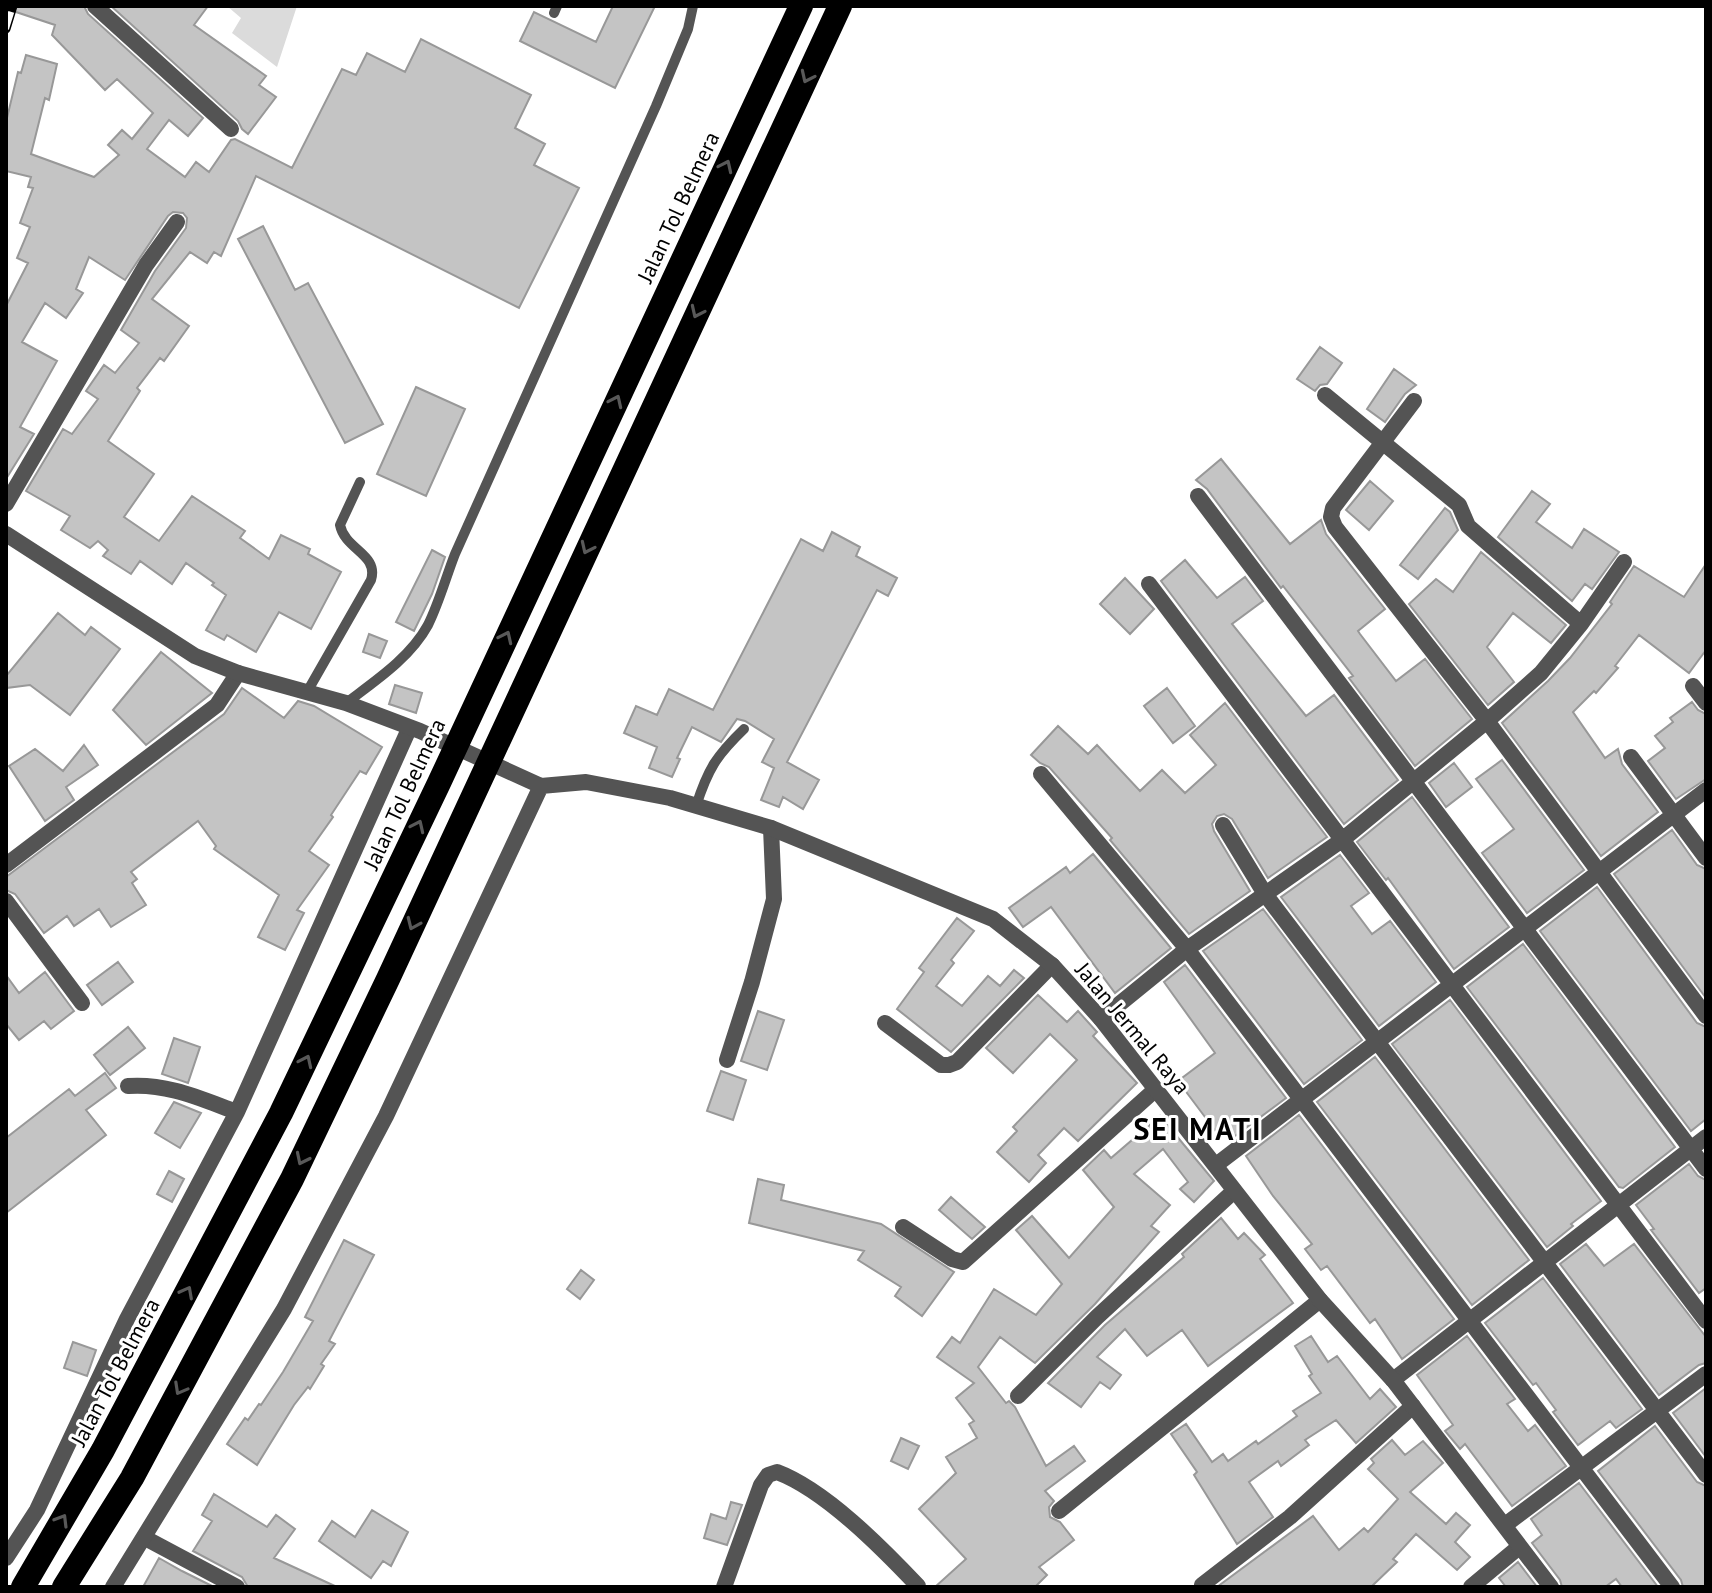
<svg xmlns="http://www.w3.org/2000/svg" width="1712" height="1593" font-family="'PT Sans',sans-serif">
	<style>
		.green { fill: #dbdbdb }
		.building { fill: #c4c4c4; stroke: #989898; stroke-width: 2 }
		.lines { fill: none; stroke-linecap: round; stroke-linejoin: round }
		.service { stroke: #545454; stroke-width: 10 }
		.minor { stroke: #545454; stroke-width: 16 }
		.tertiary { stroke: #545454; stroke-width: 16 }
		.motorway { stroke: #000; stroke-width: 24 }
		.rail-casing { stroke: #000; stroke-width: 9 }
		.rail { stroke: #fff; stroke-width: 6; stroke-dasharray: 18; stroke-linecap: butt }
		.oneway { stroke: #595959 }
		.labels { text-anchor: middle; stroke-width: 6; stroke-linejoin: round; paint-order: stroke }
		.street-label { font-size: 22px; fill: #000; stroke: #fff }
		.district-label { font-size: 30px; font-weight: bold; letter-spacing: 2px; fill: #000; stroke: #fff }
	</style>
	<rect width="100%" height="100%" fill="#fff"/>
	<path class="green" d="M227,6H297L277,67L232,33L241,18Z"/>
	<path class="building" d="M8,6H84L88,14L203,118L188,136L169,120L147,149L185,177L196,162L209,172L231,140L235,139L292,168L342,69L356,75L367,53L405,72L421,39L531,95L515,128L545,144L534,165L579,188L519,308L256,176L221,256L214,252L207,263L190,252L152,299L189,326L164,361L160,358L137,388L140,391L108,441L154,474L124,517L159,541L192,496L245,531L240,538L269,559L281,535L310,549L308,554L341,572L311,629L279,612L256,652L227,635L224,640L206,630L226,595L212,585L214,583L186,563L172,584L140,561L131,574L103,556L108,550L98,541L90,548L61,530L70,516L26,491L63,429L72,434L98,399L86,391L104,365L115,373L139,343L121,330L155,271L186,228L187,218L183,213L173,212L168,216L125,280L89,257L76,289L83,293L66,318L45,303L22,342L57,361L20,427L34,434L6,479V306L28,263L17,258L30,227L20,223L33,188L28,187L31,177L6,171V122L18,72L21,73L26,55L57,64L49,100L45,98L31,154L94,177L119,155L108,145L122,130L132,139L153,113L117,79L105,90L52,35L55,25L7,9Z
		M111,6H208L194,25L266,76L259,85L276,97L248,134L242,129L238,121Z
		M613,6H655L615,88L520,41L534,12L596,42Z
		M263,226L295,290L308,283L383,424L345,443L238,239Z
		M1320,347L1342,363L1327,384L1320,385L1315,391L1297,379Z
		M1394,369L1416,385L1405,394L1385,422L1367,409Z
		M416,387L465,409L426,496L377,474Z
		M1221,459L1290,544L1321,520L1326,534L1385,609L1358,631L1360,634L1396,681L1425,659L1472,719L1415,766L1349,678L1353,676L1283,586L1281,588L1207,489L1196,480Z
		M1370,481L1393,501L1369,530L1346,510Z
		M1532,491L1550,504L1536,522L1572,548L1584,529L1619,552L1592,589L1585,584L1572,601L1498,537Z
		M1445,508L1450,512L1458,530L1418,579L1400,565Z
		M832,532L860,547L856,556L897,578L888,596L877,590L787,762L819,780L803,809L783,797L779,807L761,800L774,768L762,762L774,739L745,721L737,719L721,742L692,727L677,758L680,759L672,777L649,768L657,747L624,733L636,706L657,715L669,689L713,710L801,539L823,551Z
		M432,550L445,557L432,594L414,631L396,622Z
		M1481,552L1566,625L1551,643L1513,613L1487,647L1514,682L1488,705L1409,604L1436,579L1453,592Z
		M1185,560L1217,598L1245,577L1263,601L1232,624L1306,716L1334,695L1398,780L1344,824L1161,581Z
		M1706,564V650L1689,673L1639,635L1615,666L1618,668L1596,693L1594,691L1573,712L1605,758L1618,749L1622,764L1658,812L1601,856L1502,723L1548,681L1570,658L1612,604L1610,602L1634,566L1684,597Z
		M1125,578L1154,609L1130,634L1100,604Z
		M58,613L85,635L91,627L120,649L70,715L30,685L6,688V676Z
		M369,634L387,641L380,658L363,652Z
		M161,652L212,693L146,745L113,710Z
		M395,685L422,693L416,713L389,704Z
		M242,688L284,718L298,701L314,706L382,747L366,774L360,771L331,815L333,817L309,851L329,865L297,910L304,913L285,950L258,937L279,895L214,849L216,846L198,821L131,872L137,879L132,883L146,905L111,927L99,909L74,926L67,916L44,933L15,894L6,890V877L224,714Z
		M1167,688L1195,726L1173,743L1144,706Z
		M1692,702L1698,710L1706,714V779L1676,799L1648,761L1665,748L1655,736L1673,722L1670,718Z
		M1225,703L1327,837L1268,878L1232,819L1224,814L1217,816L1212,824L1214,831L1250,891L1189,934L1110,840L1112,838L1049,767L1040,763L1031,755L1058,726L1088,754L1097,745L1140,791L1162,770L1185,793L1216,765L1190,735Z
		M84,745L98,765L66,787L74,800L45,821L9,766L35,749L63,771Z
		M1502,760L1584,870L1527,913L1482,853L1514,829L1476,779Z
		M1454,763L1472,787L1446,807L1429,783Z
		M1412,797L1509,927L1454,969L1388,878L1386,880L1357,842Z
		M1672,830L1697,865L1706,869V998L1614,874Z
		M1093,854L1171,948L1115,993L1051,907L1023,927L1009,908L1066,867L1070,873Z
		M1340,855L1369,893L1351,906L1372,934L1390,921L1436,982L1379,1026L1281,897Z
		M1597,887L1697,1023L1706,1027V1119L1691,1131L1540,931Z
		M1263,909L1362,1040L1304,1084L1203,951Z
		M957,918L974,931L951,960L954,963L936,986L962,1006L988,976L1000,986L1014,970L1024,978L951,1052L897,1009L924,972L919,968Z
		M1523,944L1675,1147L1623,1188L1619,1187L1467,987Z
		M118,962L133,982L102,1005L87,985Z
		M1185,965L1286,1098L1231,1139L1223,1129L1217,1133L1178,1081L1215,1053L1164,982Z
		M45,972L74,1011L51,1029L44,1021L19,1040L6,1024V975L19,993Z
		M1038,995L1067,1022L1078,1011L1097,1032L1093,1036L1137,1083L1078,1141L1064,1128L1038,1155L1046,1163L1029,1182L997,1152L1017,1131L1013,1127L1077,1060L1050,1034L1013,1073L986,1048Z
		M1450,1000L1601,1201L1571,1224L1573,1226L1547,1247L1392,1044Z
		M758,1011L784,1020L767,1070L741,1061Z
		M128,1027L145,1048L110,1075L94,1055Z
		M174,1038L200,1047L188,1083L162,1074Z
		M1375,1057L1529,1260L1472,1305L1317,1102Z
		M721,1071L746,1080L733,1120L707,1111Z
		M105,1073L116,1088L86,1110L106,1135L6,1213V1138L69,1089L75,1096Z
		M174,1102L201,1113L180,1148L155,1133Z
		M1299,1115L1454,1319L1402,1359L1375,1319L1370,1323L1327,1266L1321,1270L1305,1249L1312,1244L1273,1196L1246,1156Z
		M1160,1116L1214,1181L1194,1202L1180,1189L1188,1182L1163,1149L1134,1174L1170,1205L1151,1226L1159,1232L1095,1304L1035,1363L1000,1337L978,1367L1006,1403L1009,1401L1015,1407L1046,1466L1074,1446L1085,1461L1045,1491L1054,1501L1049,1507L1050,1517L1060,1522L1074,1540L1039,1567L1047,1575L1035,1587H935L966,1559L919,1509L956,1473L946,1457L977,1438L969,1424L974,1421L956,1398L974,1383L937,1357L952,1337L960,1343L994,1289L1036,1315L1062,1284L1016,1230L1032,1216L1069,1258L1114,1207L1083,1170L1104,1150L1111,1158Z
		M1689,1164L1698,1176L1706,1180V1288L1699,1293L1651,1230L1654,1229L1636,1205Z
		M169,1171L184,1179L172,1202L157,1194Z
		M758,1179L784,1185L781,1200L881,1224L954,1272L922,1316L895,1296L901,1287L858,1260L864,1251L749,1223Z
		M951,1197L985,1227L972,1239L939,1210Z
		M1221,1218L1238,1239L1244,1233L1265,1255L1260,1259L1293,1303L1208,1366L1182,1330L1147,1356L1125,1329L1097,1357L1121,1375L1110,1389L1100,1382L1081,1407L1048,1383L1105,1325L1184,1257L1182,1254Z
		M344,1240L374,1255L329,1341L335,1344L321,1364L324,1366L310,1389L308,1387L294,1405L257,1465L227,1444L245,1418L248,1420L259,1404L261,1405L283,1372L313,1321L305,1317Z
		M1586,1244L1604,1266L1634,1244L1706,1337V1363L1699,1365L1659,1395L1560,1264Z
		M581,1270L594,1280L580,1299L567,1289Z
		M1543,1278L1642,1409L1616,1428L1610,1421L1578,1445L1553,1412L1556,1410L1536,1383L1533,1385L1485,1323Z
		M1311,1336L1328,1362L1337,1356L1370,1399L1380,1389L1396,1407L1356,1443L1336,1420L1305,1440L1309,1445L1281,1466L1278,1461L1249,1482L1273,1517L1237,1544L1194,1475L1197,1472L1171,1434L1186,1424L1212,1462L1223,1454L1228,1461L1256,1441L1258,1444L1297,1416L1293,1411L1321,1393L1309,1376L1312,1374L1295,1346Z
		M1467,1336L1515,1399L1507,1404L1528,1431L1535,1425L1566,1466L1512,1506L1465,1444L1460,1449L1445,1431L1453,1425L1417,1375Z
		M73,1342L96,1350L87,1376L64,1368Z
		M1706,1388V1457L1673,1413Z
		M1655,1426L1697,1482L1706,1486V1587H1683L1681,1580L1598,1471Z
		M901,1438L919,1446L908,1469L891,1461Z
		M1392,1440L1405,1455L1423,1441L1443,1463L1410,1492L1446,1524L1456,1513L1470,1525L1455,1542L1470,1557L1457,1570L1416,1534L1393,1559L1397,1562L1371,1587H1217L1313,1516L1339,1550L1364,1528L1368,1532L1398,1499L1368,1469L1374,1463L1371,1459Z
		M1579,1483L1658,1587H1622L1616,1579L1605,1587H1562L1560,1580L1532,1543L1542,1535L1531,1519Z
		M214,1494L267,1527L276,1515L295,1529L274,1558L337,1587H248L242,1577L193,1551L212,1521L202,1515Z
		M731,1502L742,1505L727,1545L704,1538L711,1514L726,1519Z
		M372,1510L408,1532L391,1566L383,1561L371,1578L319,1541L332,1521L355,1537Z
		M159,1558L182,1571L214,1587H143Z
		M1518,1562L1537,1587H1506L1499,1578Z"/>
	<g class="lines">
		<path class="service" d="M554,13L557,6
			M307,692L371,580C379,554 345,550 340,525L360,482
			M346,703C375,681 410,658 428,625C439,603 446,577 455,554L656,106L688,29L693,6
			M696,806C708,769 716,756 744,729"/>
		<path class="minor" d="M95,6L231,129
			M1325,395L1459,505L1468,526L1581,624
			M1414,401L1333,508L1331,517L1335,527L1487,721L1706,1016
			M1198,496L1706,1169
			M6,504L146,265L177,222
			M1149,584L1706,1321
			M1693,686L1706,703
			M1631,757L1706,858
			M1041,774L1187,949L1672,1587
			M1223,825L1265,894L1706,1475
			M6,865L217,705L238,673
			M6,901L82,1003
			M1101,1019L1187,949L1342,840L1487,721L1541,673L1581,624L1624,562
			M885,1023L941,1065H949L957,1062L1052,965
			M727,1060L752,982L774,899L771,828
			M128,1086C167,1083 201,1099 237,1112
			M1216,1165L1706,790
			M903,1227L952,1259L963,1262L1156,1089
			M1393,1380L1706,1137
			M1018,1396L1097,1317L1234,1191
			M1059,1511L1320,1300
			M1505,1525L1706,1374
			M145,1538L237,1587
			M6,1558L37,1510L127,1319L237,1112L409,729
			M724,1587L761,1485L768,1475L777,1472C825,1490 882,1548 918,1586
			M1203,1587L1202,1585L1290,1517L1413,1406
			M1471,1587L1519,1547"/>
		<path class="tertiary" d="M6,534L195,656L238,673L346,703L420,731L541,786L586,782L670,798L771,828L993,919L1052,965L1101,1019L1320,1300L1393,1380L1551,1587
			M113,1587L284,1309L386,1116L541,786"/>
		<path class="motorway" d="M23,1587L103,1450L281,1113L439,783L801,6
			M64,1587L132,1478L292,1179L388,979L840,6"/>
		<g class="rail-casing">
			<path id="rail" d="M6,29L13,6"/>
		</g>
		<use href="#rail" class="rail"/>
	</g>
	<defs><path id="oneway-chevron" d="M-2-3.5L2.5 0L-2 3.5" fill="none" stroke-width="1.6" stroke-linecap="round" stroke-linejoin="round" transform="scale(2)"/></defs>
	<g class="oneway">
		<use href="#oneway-chevron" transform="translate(807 77) rotate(115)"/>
		<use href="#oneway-chevron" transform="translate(726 166) rotate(-65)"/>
		<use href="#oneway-chevron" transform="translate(697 312) rotate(115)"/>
		<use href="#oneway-chevron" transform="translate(616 401) rotate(-65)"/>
		<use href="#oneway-chevron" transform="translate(587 548) rotate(115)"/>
		<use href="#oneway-chevron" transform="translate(506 637) rotate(-65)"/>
		<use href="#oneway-chevron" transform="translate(418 826) rotate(-65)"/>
		<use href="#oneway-chevron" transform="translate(413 924) rotate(114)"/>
		<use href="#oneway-chevron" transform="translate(306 1061) rotate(-65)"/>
		<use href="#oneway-chevron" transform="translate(302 1159) rotate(116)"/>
		<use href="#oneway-chevron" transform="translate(187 1292) rotate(-62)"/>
		<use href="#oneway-chevron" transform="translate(180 1389) rotate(119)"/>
		<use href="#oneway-chevron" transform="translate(62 1520) rotate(-59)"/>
	</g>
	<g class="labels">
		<g class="street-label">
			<text transform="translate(678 207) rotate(-65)" y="8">Jalan Tol Belmera</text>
			<text transform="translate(404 794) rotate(-65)" y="8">Jalan Tol Belmera</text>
			<text transform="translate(1133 1028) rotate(50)" y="8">Jalan Jermal Raya</text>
			<text transform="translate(115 1372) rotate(-62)" y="8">Jalan Tol Belmera</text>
		</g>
		<g class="district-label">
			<text x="1198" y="1140">SEI MATI</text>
		</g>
	</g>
	<rect width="1712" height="1593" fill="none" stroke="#000000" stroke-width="16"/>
</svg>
